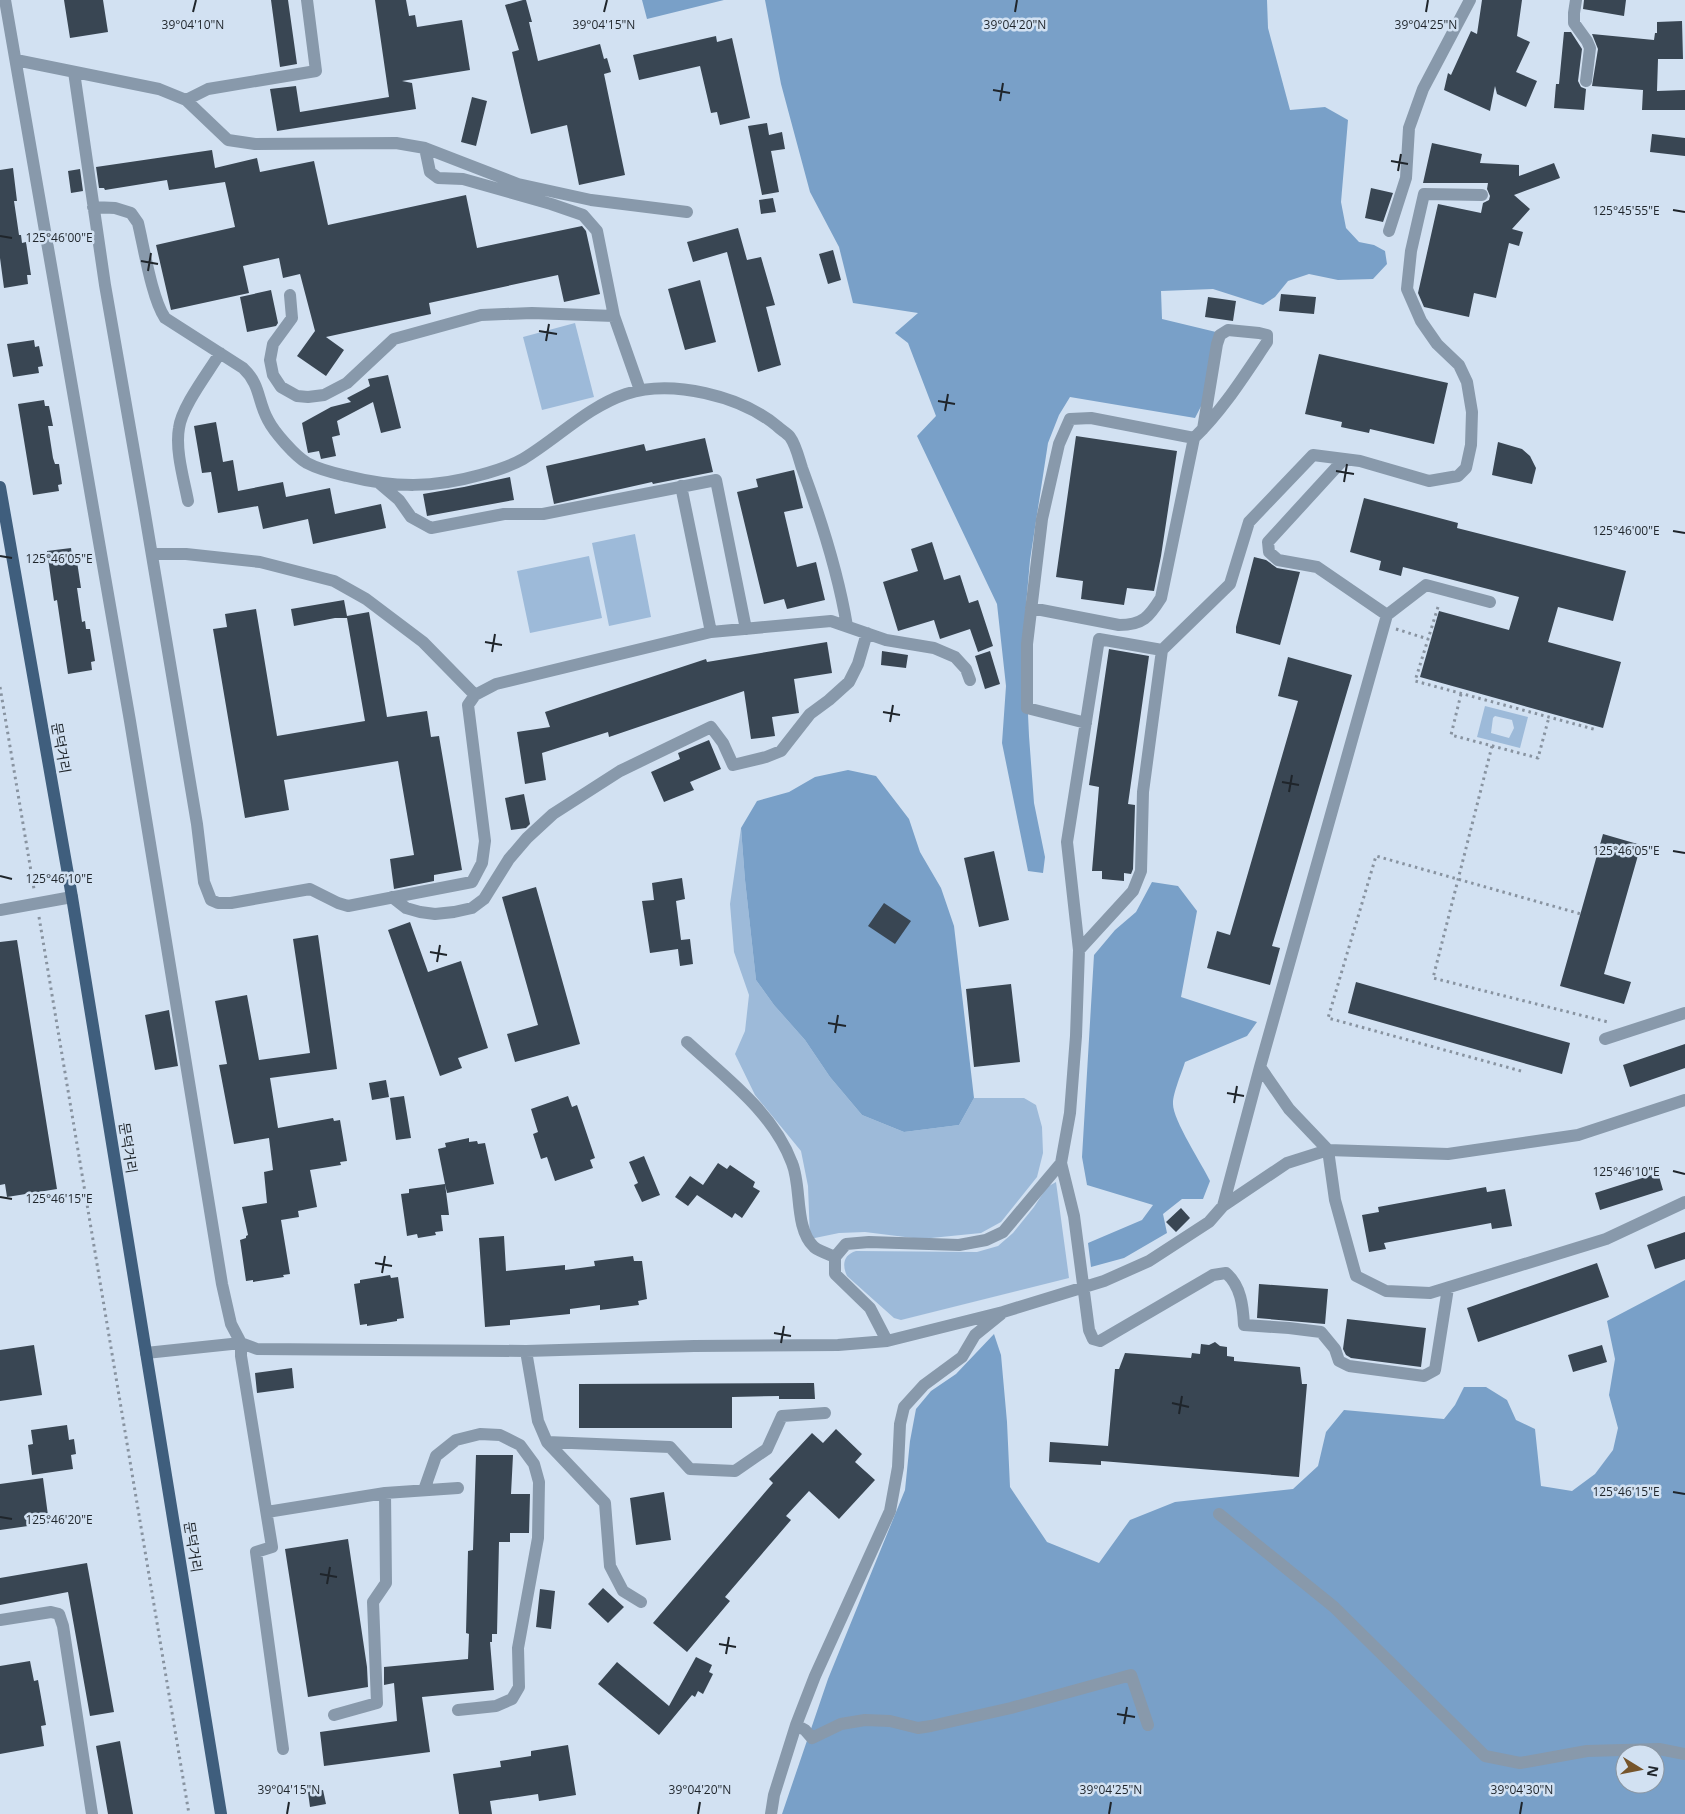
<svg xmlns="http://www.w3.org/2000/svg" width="1685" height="1814" font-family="'Open Sans','Noto Sans KR',sans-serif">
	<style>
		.green { fill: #9dbad9; fill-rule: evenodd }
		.forest { fill: #79a0c8; fill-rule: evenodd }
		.building { fill: #394653 }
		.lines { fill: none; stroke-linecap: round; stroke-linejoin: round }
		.path { stroke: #8893a0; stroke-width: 3; stroke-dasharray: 2.5 4; stroke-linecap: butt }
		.minor { stroke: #8899ab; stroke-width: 12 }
		.major { stroke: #3f5e7d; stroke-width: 12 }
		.ticks { fill: none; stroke: #1f252b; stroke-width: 2 }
		.labels { text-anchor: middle; stroke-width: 5; stroke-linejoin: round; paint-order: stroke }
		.street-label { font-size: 14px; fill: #1f252b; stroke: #d2e1f2 }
		.ticks-label { font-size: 12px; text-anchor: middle; fill: #1f252b; stroke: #d2e1f2; stroke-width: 5; stroke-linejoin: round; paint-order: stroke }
	</style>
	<rect width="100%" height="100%" fill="#d2e1f2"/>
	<path class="green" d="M575,323L594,397L542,410L523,337Z
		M635,534L651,617L609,626L592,543Z
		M589,556L602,618L530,633L517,571Z
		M1485,706L1528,717L1520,748L1477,737ZM1495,716L1512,720L1514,728L1509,738L1491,733L1493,718Z
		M741,828L745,880L756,980L774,1005L805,1040L830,1077L862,1115L904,1132L959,1125L974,1098H1024L1036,1105L1042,1127L1043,1153L1037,1177L1001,1222L981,1233L921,1239L865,1232L839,1233L810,1239L808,1186L801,1151L755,1095L735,1054L745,1031L749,995L734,952L730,904Z
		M1056,1182L1069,1278L901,1320L894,1318L847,1276C842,1265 843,1255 856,1251L977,1252L998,1246L1013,1233L1034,1207L1047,1187Z"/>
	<path class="forest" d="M642,0H724L647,19Z
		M765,0H1267L1268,28L1290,110L1325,107L1348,120L1341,202L1346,228L1359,242L1374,245L1385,251L1387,264L1373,279L1338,280L1309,274L1288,281L1275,297L1263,305L1213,289L1161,291L1162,319L1216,332L1214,381L1195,418L1070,397L1059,415L1048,443L1030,560L1024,628L1029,736L1034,803L1045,857L1043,873L1028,871L1002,743L1006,686L997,604L917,436L936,416L908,343L895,333L918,313L853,303L839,247L810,192L781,84Z
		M848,770L876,776L909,819L920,852L941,888L954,926L974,1098L959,1125L904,1132L862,1115L830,1077L805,1040L774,1005L756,980L745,880L741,828L757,801L789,792L815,777Z
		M1152,882L1178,886L1197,911L1181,997L1257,1022L1247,1036L1185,1062C1182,1072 1173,1093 1173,1103C1172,1119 1202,1164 1210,1181L1203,1199H1182L1163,1214L1167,1233L1124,1258L1091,1267L1088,1243L1142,1220L1153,1205L1087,1185L1082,1157L1094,955L1115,930L1136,912Z
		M1685,1280V1814H782L828,1679L905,1490L910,1441L916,1409L931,1391L956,1374L994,1334L1001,1355L1007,1422L1010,1487L1047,1542L1099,1563L1130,1520L1175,1502L1293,1489L1318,1466L1326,1432L1344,1410L1444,1419L1455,1405L1464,1387H1486L1507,1400L1516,1420L1535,1429L1541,1486L1572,1491L1595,1474L1613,1450L1618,1428L1609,1395L1615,1359L1607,1321ZM1625,1754H1655V1784H1625Z"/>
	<path class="building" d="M64,0H103L108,32L70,38Z
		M271,0H288L297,64L280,67Z
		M375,0H406L409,16L415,15L417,27L462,20L470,70L402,81L412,83L416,109L277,131L270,89L296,86L300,112L389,97Z
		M523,0H526L532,22H529L538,61L600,44L604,59L607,58L611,72L604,74L625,175L579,185L567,125L531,134L512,52L519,50L505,5Z
		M1482,0H1522L1517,36L1530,42L1516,72L1537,81L1526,107L1497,94L1495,86L1490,111L1444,90L1448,73L1451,75L1471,31L1477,34Z
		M1584,0H1626L1624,16L1583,9Z
		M1682,21L1683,59H1658L1657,91L1685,90V110H1642L1643,90L1592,86L1598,49L1592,34L1654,40L1655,33H1657V22Z
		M1564,32H1571L1582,49L1578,81L1581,87L1586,89L1584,110L1554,108L1556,84H1559Z
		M716,36L717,42L732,38L750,118L720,125L717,112L711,113L700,66L639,80L633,55Z
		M472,97L487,101L476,146L461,142Z
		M767,123L769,135L782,132L785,149L771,151L779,192L762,195L748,126Z
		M1652,134L1685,138V156L1650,152Z
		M1432,143L1482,154L1480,163L1519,165V176L1554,163L1560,178L1514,195L1530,209L1512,229L1523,232L1519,246L1509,243L1496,298L1474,293L1469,317L1424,307L1418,293L1438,204L1481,213L1483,203L1489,200L1490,196L1487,189L1488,183H1423Z
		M212,150L215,168L257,158L260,172L314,161L328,225L466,195L477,248L582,226L586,231L600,294L564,302L558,275L429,303L431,314L326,337L344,350L326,376L297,356L315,331L300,274L283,278L279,258L243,266L249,293L171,310L156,245L235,227L225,182L169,190L167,180L105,190L104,188H99L96,167Z
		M13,168L17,201H14L19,235H21L22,243L26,242L31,275H27L28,284L4,288L0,258V170Z
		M80,169L83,191L71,193L68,171Z
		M1371,188L1393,193L1383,222L1365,218Z
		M773,198L776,212L761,214L759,200Z
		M738,228L747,260L761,257L775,305L766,307L781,365L758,372L727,252L693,262L687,242Z
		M833,250L841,280L828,284L819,254Z
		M700,280L716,342L685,350L668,289Z
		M271,290L278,323L276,326L247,332L240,297Z
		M1281,294L1316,297L1314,314L1279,311Z
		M1208,297L1236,301L1233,321L1205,317Z
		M34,340L35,347L39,346L43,366L38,367L39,373L13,377L7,344Z
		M1319,354L1448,383L1434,444L1370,429L1369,433L1341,427L1342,422L1305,414Z
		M388,375L401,428L381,433L373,402L337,421L340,435L332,437L336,456L321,459L319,451L308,453L302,423L331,407L351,402L347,398L370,386L368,379Z
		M44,400L45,406H49L53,426H48L53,458L55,464H59L62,484L58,485L59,491L33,495L18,404Z
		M216,422L223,462L233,460L238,491L283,482L286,497L330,488L335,514L381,504L386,528L313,544L308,519L263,529L258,506L218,513L211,472L202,473L194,426Z
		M1076,436L1177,451L1161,556L1154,591L1127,588L1124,605L1081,599L1083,581L1056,577Z
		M705,438L713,472L653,484L652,482L554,504L546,466L644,444L646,451Z
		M1498,442L1522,449L1530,456L1536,468L1532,484L1492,475Z
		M794,470L803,508L784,512L797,567L816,562L825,600L787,609L784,599L764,604L737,492L758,487L756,479Z
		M510,477L514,500L427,516L423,494L464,487Z
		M1364,498L1458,523L1457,528L1626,571L1613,621L1558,607L1548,642L1621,662L1603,728L1420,677L1439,611L1509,630L1519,597L1403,567L1401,576L1379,570L1381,561L1350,552Z
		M932,542L944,580L960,575L969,603L978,600L993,646L978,652L970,629L940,639L934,620L898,631L883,582L918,571L911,549Z
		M71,548L72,556L76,555L81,588H77L82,622L85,621L86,629H90L95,661L91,662L92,670L68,674L57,600L54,601L47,551Z
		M1254,557L1266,560L1277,568L1300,572L1280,645L1236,633V627Z
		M344,600L347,616L369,612L387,717L427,711L431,737L439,736L462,870L434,875V881L394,889L390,859L414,855L398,761L284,780L289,810L245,818L213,629L227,627L225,614L256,609L277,736L365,721L347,618H335L294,626L291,609Z
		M827,642L832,673L794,679L799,713L772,717L775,736L751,739L744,691L609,737L608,732L542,753L546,780L525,784L517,732L550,727L545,712L706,659L707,662Z
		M1109,649L1149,656L1128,804L1135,805L1133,869L1131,874L1124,873V881L1102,879V871H1092L1099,787L1089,785Z
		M882,651L908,655L906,668L881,665Z
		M990,651L1000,684L985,689L975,656Z
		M1288,657L1352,675L1272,946L1280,948L1270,985L1207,968L1217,931L1230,935L1298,701L1278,696Z
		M709,740L721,769L690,782L694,790L664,802L651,772L680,759L678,753Z
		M524,794L530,824L526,828L511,830L505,798Z
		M1603,834L1641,845L1604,974L1631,982L1624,1004L1560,986Z
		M994,851L1009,920L979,927L964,858Z
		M682,878L685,899L676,901L681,940L690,939L693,964L680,966L678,949L650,953L642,901L654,900L652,883Z
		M536,887L580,1044L515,1062L507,1034L538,1025L502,897Z
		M884,903L911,921L895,944L868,926Z
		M410,922L428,972L461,961L488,1048L458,1058L462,1068L440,1076L388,930Z
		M318,935L337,1069L270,1078L278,1128L333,1118L334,1121L340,1120L347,1161L340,1162L341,1165L310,1170L317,1207L298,1211L299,1217L281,1220L290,1274L283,1275L284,1277L253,1282V1280L246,1281L240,1240L246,1238V1236L248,1235L242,1207L267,1203L264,1172L273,1170L269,1138L234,1144L219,1065L227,1064L215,1001L247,995L259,1060L310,1053L293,939Z
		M17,940L57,1189L7,1197L5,1184L0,1185V942Z
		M1356,982L1570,1043L1562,1074L1348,1013Z
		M1011,984L1020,1062L974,1067L966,989Z
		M169,1010L178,1066L155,1070L145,1015Z
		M1685,1044V1068L1630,1087L1623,1065Z
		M386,1080L389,1097L372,1100L369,1083Z
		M404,1096L411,1138L396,1140L390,1098Z
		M568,1096L572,1107L577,1105L595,1158L590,1160L593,1168L555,1181L547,1157L541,1159L533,1134L538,1132L531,1109Z
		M469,1138V1142L477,1141L478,1144L485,1143L494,1184L447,1193L445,1184L449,1215H441L443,1231L435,1232L436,1235L418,1238L417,1234L407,1236L401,1194L409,1193V1189L445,1184L438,1149L446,1147L445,1143Z
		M644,1156L660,1195L642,1202L634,1185L638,1183L629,1162Z
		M718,1163L727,1169L730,1165L755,1182L753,1187L760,1191L742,1218L735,1213L732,1218L697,1195L688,1206L675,1197L690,1176L703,1185Z
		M1658,1173L1663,1190L1600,1210L1595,1193Z
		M1486,1187L1487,1192L1505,1189L1512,1226L1492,1229L1491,1223L1384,1243L1386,1249L1369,1252L1362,1215L1379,1212L1378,1207Z
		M1181,1208L1190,1218L1176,1232L1166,1222Z
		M1685,1232V1259L1655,1269L1647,1245Z
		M504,1236L506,1271L565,1265V1270L595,1266L594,1261L633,1256L634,1261H642L647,1299L638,1301L639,1305L600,1310V1305L570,1309V1314L510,1320V1325L485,1327L479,1238Z
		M1597,1263L1609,1297L1478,1342L1467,1308Z
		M390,1275L391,1278L398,1277L404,1318L397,1319V1321L367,1326V1324L360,1325L354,1284L360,1283V1280Z
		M1259,1284L1328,1289L1325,1324L1257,1318Z
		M1347,1319L1426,1328L1421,1367L1351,1358L1346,1355L1343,1349Z
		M1215,1342L1220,1346L1227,1347V1356L1234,1357V1361L1300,1367L1302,1384H1307L1299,1477L1101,1461V1465L1049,1462L1050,1442L1108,1446L1115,1369H1119L1125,1353L1191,1358L1192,1353L1200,1354L1201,1344L1209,1345Z
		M34,1345L42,1395L0,1401V1350Z
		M1602,1345L1607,1362L1573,1372L1568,1355Z
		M292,1368L294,1388L257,1393L255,1373Z
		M814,1383L815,1399H779V1396L732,1397V1428H579V1384Z
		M67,1425L69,1440L74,1439L76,1454L71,1455L73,1469L32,1475L28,1445L33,1444L31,1430Z
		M836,1429L862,1454L855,1462L875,1480L839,1519L809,1491L786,1516L791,1520L725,1597L730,1601L687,1652L653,1623L773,1483L769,1479L812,1433L823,1443Z
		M476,1455H513L511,1494H530L529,1533H510V1542H499L497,1634H492V1642H490L494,1690L422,1697L430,1752L324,1766L320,1732L397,1721L394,1683L384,1685V1667L468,1659L469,1634L466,1633L468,1551L473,1550Z
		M43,1478L49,1523L0,1530V1484Z
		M664,1492L671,1540L636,1545L630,1498Z
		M348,1539L367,1667L368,1687L308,1697L285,1549Z
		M87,1563L114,1712L90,1716L68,1592L0,1605V1578Z
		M603,1588L624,1607L608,1623L588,1604Z
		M540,1589L555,1591L551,1629L536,1627Z
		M696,1657L712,1665L709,1672L713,1674L703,1694L698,1691L695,1697L692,1695L659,1735L598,1684L617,1662L669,1706Z
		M30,1661L34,1681L38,1680L46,1725L41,1726L44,1746L0,1754V1666Z
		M120,1741L133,1814H108L96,1746Z
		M568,1745L576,1795L539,1801L538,1794L490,1801L492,1814H459L453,1774L501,1767L500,1761L531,1756V1751Z
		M323,1790L326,1804L310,1807L308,1792Z"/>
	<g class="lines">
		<path class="path" d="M1438,607L1415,681L1597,730
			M1396,629L1428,639
			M0,687L34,889
			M1461,694L1451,735L1538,758L1549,717
			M1492,746L1433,978L1608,1022
			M39,917L189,1814
			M1521,1071L1328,1018L1376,856L1581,914"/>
		<path class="minor" d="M5,0L130,721L222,1284L231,1324L241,1343L257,1349L526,1351L694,1346L838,1345L887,1341L1003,1312L1104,1281L1149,1261L1209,1222L1223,1206L1287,1163L1328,1150L1448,1154L1578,1135L1685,1100
			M1576,0L1574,13V23L1587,41L1590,48L1586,81
			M16,60L159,89L186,100L228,140L255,144L396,143L425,148L518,184L591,200L687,212
			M74,72L105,285L144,508L197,824L204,882L211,900L218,903H231L310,889L338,903L348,906L472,882L482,863L485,841L468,705L475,695L496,684L711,632L831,621L886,640L934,648L955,657L966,669L970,680
			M186,100L208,89L316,71L307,0
			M425,148L430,172L438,178L463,179L551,204L583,215L597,231L614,316L640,390
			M93,207L115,208L131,213L138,223C144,248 152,299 165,318L243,368C261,385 257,400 268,420C274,432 295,456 307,463C320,470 334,473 347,476C394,488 434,488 480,475C495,471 509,467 523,459C558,438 587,407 626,394C672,379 741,396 777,426C781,430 787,433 790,437C796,445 799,459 802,468C821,519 838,572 847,626
			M1389,231L1406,178L1409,128L1423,89L1470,0
			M290,295L292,318L273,344L270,360L273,375L281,387L297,396L308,397L324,395L347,383L394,339L481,315L532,313L614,316
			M1344,459L1268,542L1269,552L1278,560L1317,567L1387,615
			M379,483L399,500L411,517L431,528L504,514H543L716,480L746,629
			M681,486L711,632
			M188,501C184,480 175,450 179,428C182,406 208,373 220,353
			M152,554H186L260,562L334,581L366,599L423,642L475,695
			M1031,608L1119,625C1143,625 1149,617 1161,598L1194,438
			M1086,723L1027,708V644L1042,519L1059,444L1070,419L1091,418L1194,438C1223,410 1244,376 1267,342V335L1259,333L1228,330L1220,335L1217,344L1203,429
			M392,897L406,908L420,912L435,914L454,912L472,908L484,899L509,859L527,838L553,814L620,771L711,727L723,743L733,765L766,757L781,751L810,714L829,700L849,682L858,664L867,633
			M0,910L72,897
			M1079,950L1133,891L1141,871L1143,792L1162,650L1230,584L1249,522L1313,455L1360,461L1429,481L1458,476L1466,468L1471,445L1472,412L1467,382L1459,365L1437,344L1421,321L1407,289L1411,251L1424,194L1482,195
			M1605,1039L1685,1013
			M687,1042C726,1078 773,1112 792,1163C802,1187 794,1228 814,1247C819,1251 828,1254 835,1257
			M1260,1067L1289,1109L1328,1150L1335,1200L1356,1276L1386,1291L1430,1293L1606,1239L1685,1202
			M1061,1163L1074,1216L1089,1330L1093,1339L1100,1341L1213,1275L1226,1273C1241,1286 1243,1306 1244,1325L1289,1328L1321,1332L1335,1349L1339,1361L1349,1366L1424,1376L1435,1370L1448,1288
			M1223,1206L1260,1067L1387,615L1426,585L1490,602
			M887,1341L870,1308L835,1274V1257L846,1244L869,1242L959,1245L986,1240L1003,1232L1061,1163L1070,1113L1076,1036L1079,950L1067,842L1099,639L1162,650
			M526,1351L538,1421L547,1442L605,1503L610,1566L623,1591L641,1602
			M146,1353L241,1343V1356L272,1547L256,1552L283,1749
			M547,1442L670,1447L690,1469L735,1471L767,1449L782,1416L825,1413
			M424,1490L436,1456L456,1440L480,1434L500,1435L520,1445L534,1464L539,1482L538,1538L518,1648L519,1687L512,1699L496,1706L458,1710
			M267,1512L385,1493L458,1488
			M1219,1514L1334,1607L1485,1756L1520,1763L1587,1751L1659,1749L1685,1754
			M0,1620L51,1612L59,1614L63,1626L92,1814
			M334,1715L377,1703L373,1602L386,1583L385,1493
			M796,1725L805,1730L812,1738L841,1724L865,1720L890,1721L918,1728L931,1726L1011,1708L1131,1675L1148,1725
			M771,1814L774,1795L796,1725L815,1676L890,1511L898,1467L900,1424L904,1407L924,1385L962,1357L975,1335L1001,1314"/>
		<path class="major" d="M0,487L72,897L221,1814"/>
	</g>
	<path class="ticks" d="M193,12L196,0M604,12L607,0M1015,12L1017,0M1426,12L1428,0M993,90L1010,93M1000,101L1003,83M1391,161L1408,164M1398,171L1401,154M1673,210L1685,212M0,236L12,238M141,261L158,264M148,271L151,253M539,331L557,334M546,341L549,324M938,401L955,404M945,411L948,394M1336,471L1354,474M1344,482L1347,464M1673,531L1685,533M0,556L12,558M485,642L502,645M492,652L495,634M883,712L900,715M890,722L893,705M1282,782L1299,785M1289,792L1292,775M1673,851L1685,853M0,876L12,879M430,952L447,955M437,962L440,945M828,1023L846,1026M835,1033L838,1015M1227,1093L1244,1096M1234,1103L1237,1086M1673,1171L1685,1174M0,1197L12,1199M375,1263L392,1266M382,1273L385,1256M774,1333L791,1336M781,1343L784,1326M1172,1403L1189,1407M1179,1414L1182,1396M1673,1492L1685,1494M0,1517L12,1519M320,1574L337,1577M327,1584L330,1567M719,1644L736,1647M726,1654L729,1637M1117,1714L1135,1717M1124,1724L1127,1707M287,1814L289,1802M698,1814L700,1802M1109,1814L1111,1802M1520,1814L1522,1802"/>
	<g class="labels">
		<g class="street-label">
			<text transform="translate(61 748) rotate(80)" y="5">문덕거리</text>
			<text transform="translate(128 1148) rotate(81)" y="5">문덕거리</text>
			<text transform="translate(193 1547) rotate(81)" y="5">문덕거리</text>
		</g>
	</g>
	<g class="ticks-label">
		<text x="193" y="29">39°04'10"N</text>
		<text x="604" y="29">39°04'15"N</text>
		<text x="1015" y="29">39°04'20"N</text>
		<text x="1426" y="29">39°04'25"N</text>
		<text x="1626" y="215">125°45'55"E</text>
		<text x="59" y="242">125°46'00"E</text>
		<text x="1626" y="535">125°46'00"E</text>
		<text x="59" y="563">125°46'05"E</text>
		<text x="1626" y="855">125°46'05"E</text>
		<text x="59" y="883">125°46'10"E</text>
		<text x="1626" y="1176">125°46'10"E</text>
		<text x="59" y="1203">125°46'15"E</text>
		<text x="1626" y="1496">125°46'15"E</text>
		<text x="59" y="1524">125°46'20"E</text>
		<text x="289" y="1794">39°04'15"N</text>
		<text x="700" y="1794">39°04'20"N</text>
		<text x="1111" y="1794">39°04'25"N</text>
		<text x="1522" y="1794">39°04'30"N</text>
	</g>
	<g transform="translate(1640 1769) rotate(100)"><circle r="24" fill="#d2e1f2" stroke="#8a96a2"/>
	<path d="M0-4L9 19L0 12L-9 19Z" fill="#76552c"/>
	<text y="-8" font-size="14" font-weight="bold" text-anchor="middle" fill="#1f252b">N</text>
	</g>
</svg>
